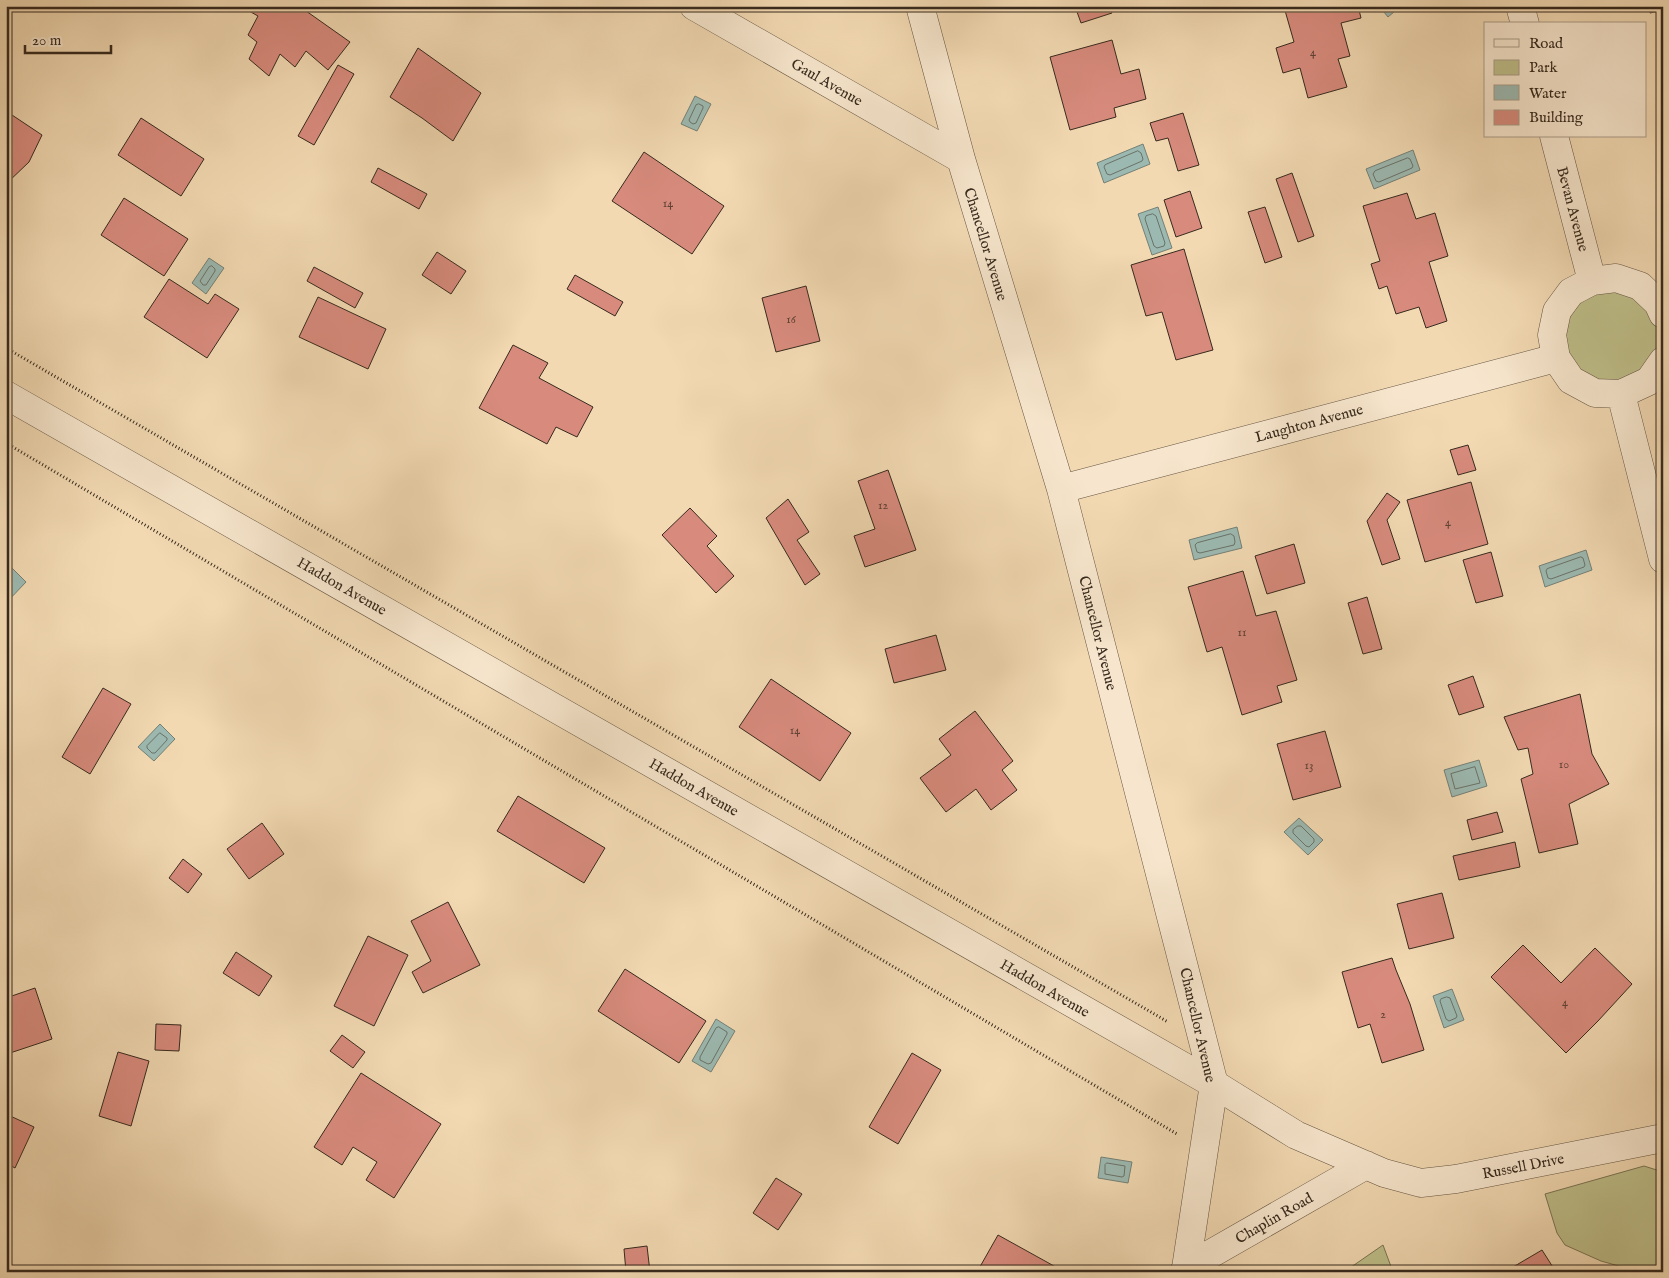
<svg xmlns="http://www.w3.org/2000/svg" width="1669" height="1278" font-family="'IM FELL English',serif">
	<style>
		.green { fill: #bebe89; stroke: #7a7454 }
		.water { fill: #9cb9b1; stroke: #748076 }
		.lines { fill: none; stroke-linecap: round; stroke-linejoin: round }
		.shore { stroke: #6a7268; stroke-width: 1 }
		.building { fill: #d88b7d; stroke: #372a1e }
		.minor-casing { stroke: #665643; stroke-width: 29 }
		.path { stroke: #372a1e; stroke-width: 3; stroke-dasharray: 1 2.5; stroke-linecap: butt }
		.minor { stroke: #f7e6cd; stroke-width: 28 }
		.labels { text-anchor: middle; stroke-width: 4; stroke-linejoin: round; paint-order: stroke }
		.number-label { font-size: 12px; fill: #5f4236 }
		.street-label { font-size: 15px; fill: #372a1e; stroke: #f7e6cd }
	</style>
	<rect width="100%" height="100%" fill="#f2d9b2"/>
	<filter id="stains"><feTurbulence type="fractalNoise" baseFrequency=".004" numOctaves="4"/><feColorMatrix values="0 0 0 0 .2 0 0 0 0 .09 0 0 0 0 .02 0 0 0 .5 -.17"/></filter>
	<radialGradient id="worn" r=".72"><stop offset=".6" stop-color="#630" stop-opacity="0"/><stop offset="1" stop-color="#630" stop-opacity=".3"/></radialGradient>
	<path class="green" d="M1616,278L1663,314V361L1649,381L1571,380L1557,311Z
		M1644,1166L1663,1172V1272H1640L1601,1261L1565,1245L1557,1233L1545,1194Z
		M1383,1245L1393,1272H1344Z"/>
	<path class="water" d="M1379,6H1401L1388,17Z
		M695,96L711,104L697,131L681,124Z
		M1143,144L1150,164L1104,183L1097,163Z
		M1413,150L1420,170L1374,189L1366,169Z
		M1158,207L1172,248L1152,255L1138,214Z
		M209,258L224,268L206,294L192,283Z
		M1237,527L1242,548L1194,560L1189,540Z
		M1586,550L1592,570L1545,587L1539,566Z
		M11,567L26,582L6,603V572Z
		M160,724L175,739L154,761L138,747Z
		M1479,760L1487,786L1452,797L1444,770Z
		M1299,818L1323,840L1308,855L1284,832Z
		M1452,989L1464,1020L1444,1028L1433,996Z
		M716,1019L735,1031L711,1072L692,1061Z
		M1101,1157L1132,1162L1128,1183L1098,1178Z"/>
	<g class="lines">
		<path class="shore" d="M699,104L703,106V108L696,123L693,124L690,122L689,120L696,105Z
			M1138,151L1141,153L1143,159L1142,161L1110,175L1107,174L1104,167L1105,165Z
			M1408,158L1410,159L1413,166L1412,168L1379,182L1376,181L1373,174L1375,171Z
			M1153,214L1156,216L1165,243L1164,246L1157,248L1154,246L1145,219L1146,216Z
			M212,266L215,269V271L206,285H203L200,281L209,267Z
			M1231,534L1234,536L1235,542L1234,545L1200,553L1197,552L1195,545L1197,543Z
			M1581,557L1583,558L1585,565L1584,567L1551,579L1548,578L1546,571L1547,569Z
			M160,733L167,738V740L155,753H152L147,748V746Z
			M1475,767L1480,783L1455,789L1451,774Z
			M1298,826H1301L1314,839V842L1309,847L1306,846L1293,833V830Z
			M1447,997L1450,998L1457,1016L1456,1018L1449,1021L1446,1019L1440,1001L1441,999Z
			M719,1027L727,1032V1034L711,1063L708,1064L700,1060V1057L716,1028Z
			M1107,1163L1125,1166L1124,1176L1122,1177L1105,1174V1165Z"/>
	</g>
	<path class="building" d="M240,6H299L350,42L328,70L306,51L295,67L280,54L269,76L249,59L257,42L248,35L258,16Z
		M1086,6H1110L1112,13L1081,23L1076,9Z
		M1271,6H1358L1361,18L1341,23L1350,56L1338,59L1347,87L1308,98L1300,68L1283,73L1276,48L1294,42L1284,7L1272,10Z
		M1648,6H1663V10L1650,13Z
		M1112,40L1121,74L1139,69L1146,99L1114,108L1116,117L1070,130L1050,57Z
		M418,48L481,93L453,141L422,118L390,97Z
		M338,65L354,74L314,145L298,136Z
		M6,111L42,135L29,162L6,184Z
		M1183,113L1199,165L1178,171L1168,138L1156,141L1150,123Z
		M141,118L204,159L181,196L118,155Z
		M644,152L724,206L692,254L612,201Z
		M378,168L427,194L419,209L371,182Z
		M1292,173L1314,236L1298,242L1276,179Z
		M1190,191L1202,228L1176,237L1164,200Z
		M1407,193L1416,219L1435,213L1448,256L1429,262L1447,321L1426,328L1419,307L1396,314L1387,286L1379,289L1371,264L1380,261L1363,206Z
		M124,198L188,239L164,276L101,235Z
		M1265,207L1282,257L1265,263L1248,212Z
		M1184,249L1213,350L1176,360L1162,312L1146,316L1131,265Z
		M437,252L466,271L451,294L422,275Z
		M314,267L363,293L355,308L307,281Z
		M575,275L623,302L615,316L567,289Z
		M169,279L208,304L215,294L239,309L207,358L144,317Z
		M806,286L820,341L776,352L762,298Z
		M318,297L386,329L368,369L299,337Z
		M513,345L548,363L539,378L593,407L577,437L556,427L547,444L479,408Z
		M1468,445L1476,470L1458,475L1450,450Z
		M888,470L916,550L865,567L854,536L875,529L858,481Z
		M1471,482L1488,544L1425,562L1407,500Z
		M1387,493L1400,502L1387,520L1400,559L1382,565L1367,521Z
		M788,499L809,532L797,540L820,574L805,585L766,518Z
		M690,508L717,536L707,546L734,576L716,593L662,535Z
		M1294,544L1305,583L1267,594L1255,556Z
		M1491,552L1503,596L1476,603L1463,560Z
		M1243,571L1256,616L1276,611L1297,680L1277,686L1282,702L1242,715L1222,647L1207,652L1188,587Z
		M1367,597L1382,649L1363,654L1348,603Z
		M936,635L946,670L894,683L885,649Z
		M1473,676L1484,707L1459,715L1448,685Z
		M771,679L851,733L820,781L739,727Z
		M103,688L131,704L90,774L62,757Z
		M1580,694L1592,754L1609,784L1569,804L1578,844L1539,853L1521,779L1533,774L1528,748L1518,750L1504,717Z
		M975,711L1013,761L1002,770L1017,790L991,810L976,789L946,812L920,778L951,755L939,739Z
		M1325,731L1341,787L1293,800L1277,744Z
		M518,796L605,848L584,883L497,831Z
		M1497,812L1503,832L1472,840L1467,820Z
		M262,823L284,854L249,879L227,849Z
		M1515,842L1520,867L1459,880L1453,856Z
		M183,859L202,874L188,893L169,878Z
		M1442,893L1454,938L1409,949L1397,904Z
		M448,902L480,965L423,993L412,972L431,961L411,921Z
		M368,936L408,955L374,1026L334,1006Z
		M1523,945L1561,983L1595,948L1632,984L1598,1021L1566,1053L1491,977Z
		M236,952L272,976L259,996L223,973Z
		M1392,958L1396,970L1410,1004L1424,1050L1382,1063L1370,1024L1358,1028L1342,972Z
		M625,969L706,1021L679,1063L598,1011Z
		M35,988L52,1039L10,1053L6,1040V998Z
		M156,1024L181,1025L179,1051L155,1050Z
		M342,1035L365,1052L353,1068L330,1051Z
		M118,1052L149,1061L131,1126L99,1116Z
		M912,1053L941,1070L898,1144L869,1127Z
		M361,1073L441,1124L394,1198L366,1180L377,1162L353,1147L342,1165L314,1147Z
		M6,1114L34,1127L15,1168L6,1163Z
		M776,1178L802,1194L778,1230L753,1213Z
		M998,1235L1054,1266L1051,1272H977Z
		M647,1246L650,1272H626L624,1249Z
		M1542,1250L1556,1272H1509L1508,1270Z"/>
	<g class="lines">
		<g class="minor-casing">
			<path id="minor" d="M694,6L961,159
				M920,6L961,159L1061,489L1214,1084L1186,1268
				M1520,6L1525,24
				M1554,136L1592,281
				M1663,314L1658,303L1640,286L1616,278L1592,281L1571,292L1557,311L1552,335L1556,358L1571,380L1595,393L1621,394L1649,381L1663,361
				M1621,394L1663,559
				M6,395L1214,1084L1296,1135L1384,1173L1421,1183L1456,1179L1663,1138
				M1061,489L1556,358
				M1184,1272L1186,1268L1366,1165"/>
		</g>
		<path class="path" d="M6,348L1168,1022
			M6,443L1177,1134"/>
		<use href="#minor" class="minor"/>
	</g>
	<g class="labels">
		<g class="number-label">
			<text x="1313" y="56">4</text>
			<text x="668" y="207">14</text>
			<text x="791" y="323">16</text>
			<text x="883" y="509">12</text>
			<text x="1448" y="526">4</text>
			<text x="1242" y="636">11</text>
			<text x="795" y="734">14</text>
			<text x="1564" y="768">10</text>
			<text x="1309" y="769">13</text>
			<text x="1565" y="1006">4</text>
			<text x="1383" y="1018">2</text>
		</g>
		<g class="street-label">
			<text transform="translate(827 82) rotate(30)" y="5">Gaul Avenue</text>
			<text transform="translate(1573 209) rotate(75)" y="5">Bevan Avenue</text>
			<text transform="translate(986 244) rotate(73)" y="5">Chancellor Avenue</text>
			<text transform="translate(1309 423) rotate(-15)" y="5">Laughton Avenue</text>
			<text transform="translate(342 586) rotate(30)" y="5">Haddon Avenue</text>
			<text transform="translate(1098 633) rotate(76)" y="5">Chancellor Avenue</text>
			<text transform="translate(694 787) rotate(30)" y="5">Haddon Avenue</text>
			<text transform="translate(1045 988) rotate(30)" y="5">Haddon Avenue</text>
			<text transform="translate(1198 1025) rotate(77)" y="5">Chancellor Avenue</text>
			<text transform="translate(1523 1166) rotate(-11)" y="5">Russell Drive</text>
			<text transform="translate(1274 1218) rotate(-30)" y="5">Chaplin Road</text>
		</g>
	</g>
	<rect width="1669" height="1278" fill="none" stroke="#f2d9b2" stroke-width="25"/>
	<rect x="8" y="8" width="1654" height="1263" fill="none" stroke="#372a1e" stroke-width="2.5"/>
	<rect x="12" y="12" width="1644" height="1253" fill="none" stroke="#372a1e"/>
	<rect x="1484" y="22" width="162" height="115" fill="#f7e6cd" stroke="#aa9b87"/>
	<rect x="1494" y="39" width="25" height="8" fill="#f7e6cd" stroke="#aa9b87"/>
	<text x="1529" y="48" font-size="15" fill="#372a1e">Road</text>
	<rect x="1494" y="60" width="25" height="15" fill="#bebe89" stroke="#aa9b87"/>
	<text x="1529" y="72" font-size="15" fill="#372a1e">Park</text>
	<rect x="1494" y="85" width="25" height="15" fill="#9cb9b1" stroke="#aa9b87"/>
	<text x="1529" y="98" font-size="15" fill="#372a1e">Water</text>
	<rect x="1494" y="110" width="25" height="15" fill="#d88b7d" stroke="#aa9b87"/>
	<text x="1529" y="122" font-size="15" fill="#372a1e">Building</text>
	<path d="M25 45v8h86v-8" fill="none" stroke="#372a1e" stroke-width="2.5"/>
	<text x="32" y="45" font-size="15" fill="#372a1e" stroke="#f7e6cd" stroke-width="4" paint-order="stroke">20 m</text>
	<rect width="100%" height="100%" filter="url(#stains)"/>
	<rect width="100%" height="100%" fill="url(#worn)"/>
</svg>
